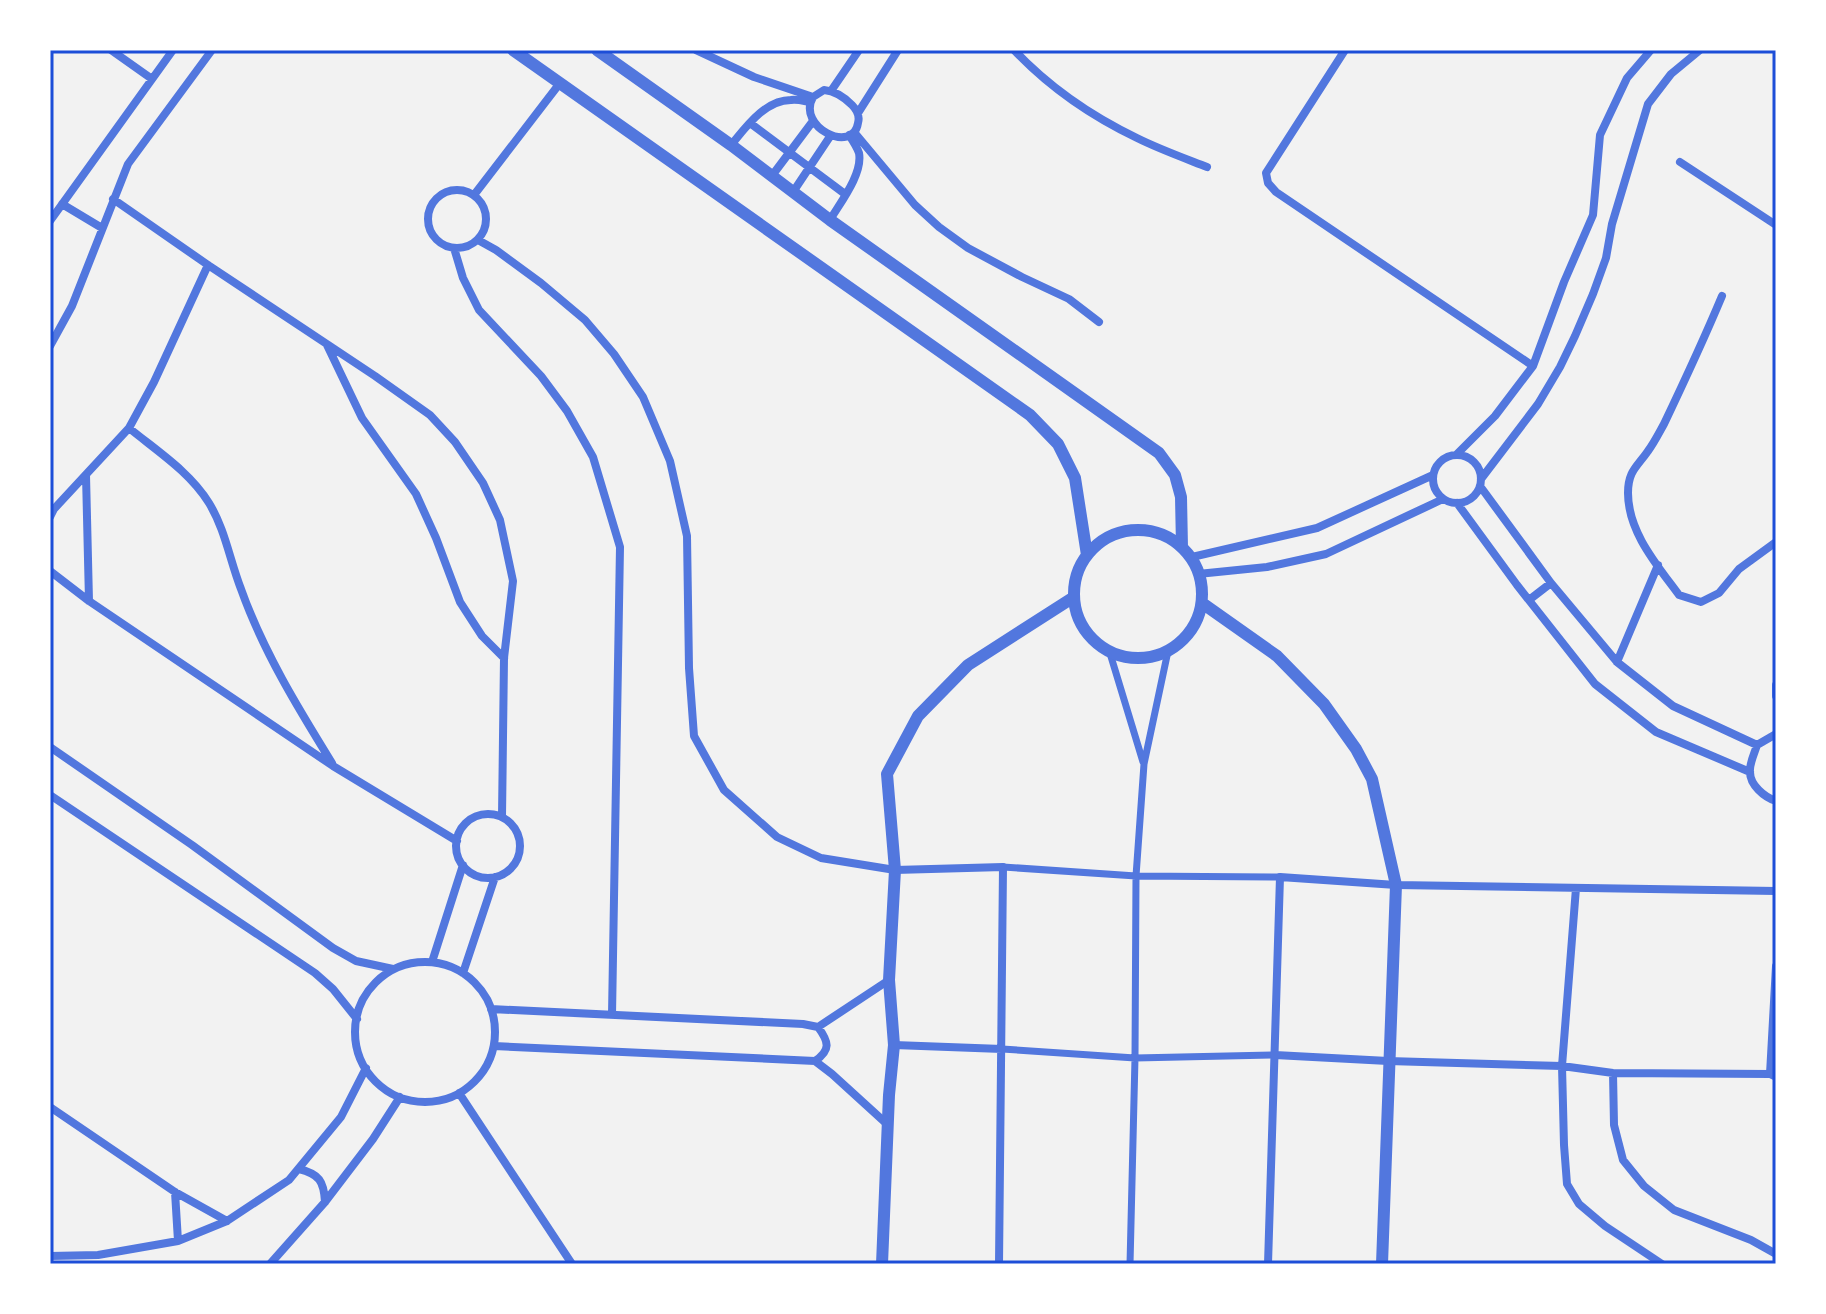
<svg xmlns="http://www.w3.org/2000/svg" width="1826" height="1314" font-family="'Asap Condensed',sans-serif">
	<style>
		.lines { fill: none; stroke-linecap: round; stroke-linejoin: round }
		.pedestrian { stroke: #5277de; stroke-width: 7 }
		.minor { stroke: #5277de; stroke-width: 8 }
		.tertiary { stroke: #5277de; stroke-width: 12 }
		.neatline { fill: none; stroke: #1d4ed8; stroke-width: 3 }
	</style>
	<rect width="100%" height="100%" fill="#f2f2f2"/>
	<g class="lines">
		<path class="pedestrian" d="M1109,650L1143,762
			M1003,867L1136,876L1280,877
			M1002,1049L1135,1058L1275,1055
			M1130,1264L1135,1058L1136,876L1144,764L1168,651"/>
		<path class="minor" d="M111,50L152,79
			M696,50L754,77L813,97
			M1014,50C1049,87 1091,116 1137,138C1159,149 1184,158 1207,167
			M1345,50L1266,173L1268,183L1276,192L1533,366
			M824,90C836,91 844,97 852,105C857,110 860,116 858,123C853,155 796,127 813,97Z
			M831,91L859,50
			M858,113L898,50
			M750,123L845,194
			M854,132L915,205L939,227L968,248L1022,277L1069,299L1099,322
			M731,145C746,127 765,100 791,100C797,99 804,101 810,102
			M1680,162L1776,225
			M771,177L813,121
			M428 219a29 29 0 1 1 58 0a29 29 0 1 1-58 0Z
			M793,192L831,135
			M474,195L560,83
			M113,199L208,265L375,376L430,415L455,442L483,483L500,520L513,581L504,658L502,817
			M62,204L102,228
			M830,220C840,203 863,174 859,153C857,147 853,141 849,135
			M50,221L173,50
			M478,240L496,250L541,283L585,320L614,354L643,397L670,461L687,536L689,668L694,736L724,790L777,837L821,858L895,870L1003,867L999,1264
			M454,248L463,278L479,310L541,376L567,411L593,457L620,547L612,1015
			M1722,296C1704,339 1684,382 1664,424C1659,433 1654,443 1648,451C1637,467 1628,471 1628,493C1628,532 1657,565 1679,595L1701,602L1719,593L1739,569L1776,542
			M327,345L362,418L416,494L436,538L460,602L482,636L504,658
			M50,346L72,306L128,164L212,50
			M129,428C157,451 190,472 209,503C225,529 230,561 241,589C263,651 298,708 332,763
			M1456,455L1495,416L1533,366L1564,282L1593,215L1600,135L1627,78L1651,50
			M1433 479a24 24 0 1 1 48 0a24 24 0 1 1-48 0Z
			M86,475L89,601
			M1481,479L1538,404L1560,367L1575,336L1593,294L1606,258L1612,224L1648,104L1671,74L1700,50
			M1480,486L1551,583L1617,662L1673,706L1757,745
			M1457,503L1517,585L1595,684L1656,732L1750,772
			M50,517L54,509L129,428L154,382L208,265
			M1192,557L1317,528L1433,475
			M50,571L89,601L333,766L457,841
			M1198,574L1267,567L1326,554L1443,499
			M1529,600L1551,583
			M1617,662L1658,565
			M1776,685V696
			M1776,734L1757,745C1755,752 1749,764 1750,772C1750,785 1764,797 1776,801
			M50,747L192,845L333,948L356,961L393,969
			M50,795L315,973L333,989L357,1019
			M456 846a32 32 0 1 1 64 0a32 32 0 1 1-64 0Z
			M1576,888L1562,1066L1564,1145L1567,1184L1579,1204L1605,1226L1662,1264
			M432,962L463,865
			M355 1032a70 70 0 1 1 140 0a70 70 0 1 1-140 0Z
			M463,973L495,877
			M491,1009L803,1024L818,1027L889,980
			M894,1045L1002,1049
			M494,1046L815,1061L832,1074L888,1125
			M1275,1055L1388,1061L1562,1066L1613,1073L1770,1074L1776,1077
			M815,1061C831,1050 829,1042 818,1027
			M1613,1073L1614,1125L1623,1160L1644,1186L1674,1210L1751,1240L1776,1254
			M1770,1074L1776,966
			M459,1093L572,1264
			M50,1107L175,1192L227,1221
			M299,1169C319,1174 324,1181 325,1202
			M175,1192L178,1241
			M50,1256L98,1255L178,1241L227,1221L289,1180L341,1117L366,1068
			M270,1264L325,1202L373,1139L400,1097
			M1268,1264L1280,877L1396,885L1776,891"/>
		<path class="tertiary" d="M513,50L1030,415L1058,444L1075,478L1087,555
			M597,50L731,145L830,220L1159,453L1175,475L1181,497L1182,547
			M1074 594a64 64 0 1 1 128 0a64 64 0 1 1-128 0Z
			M1202,603L1277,656L1324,704L1356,749L1372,779L1396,885L1382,1264
			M882,1264L889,1095L894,1045L889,980L895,870L887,774L918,716L968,665L1074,597"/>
	</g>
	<rect width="1826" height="1314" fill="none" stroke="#ffffff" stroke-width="104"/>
	<rect x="52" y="52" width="1722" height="1210" class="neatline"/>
</svg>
